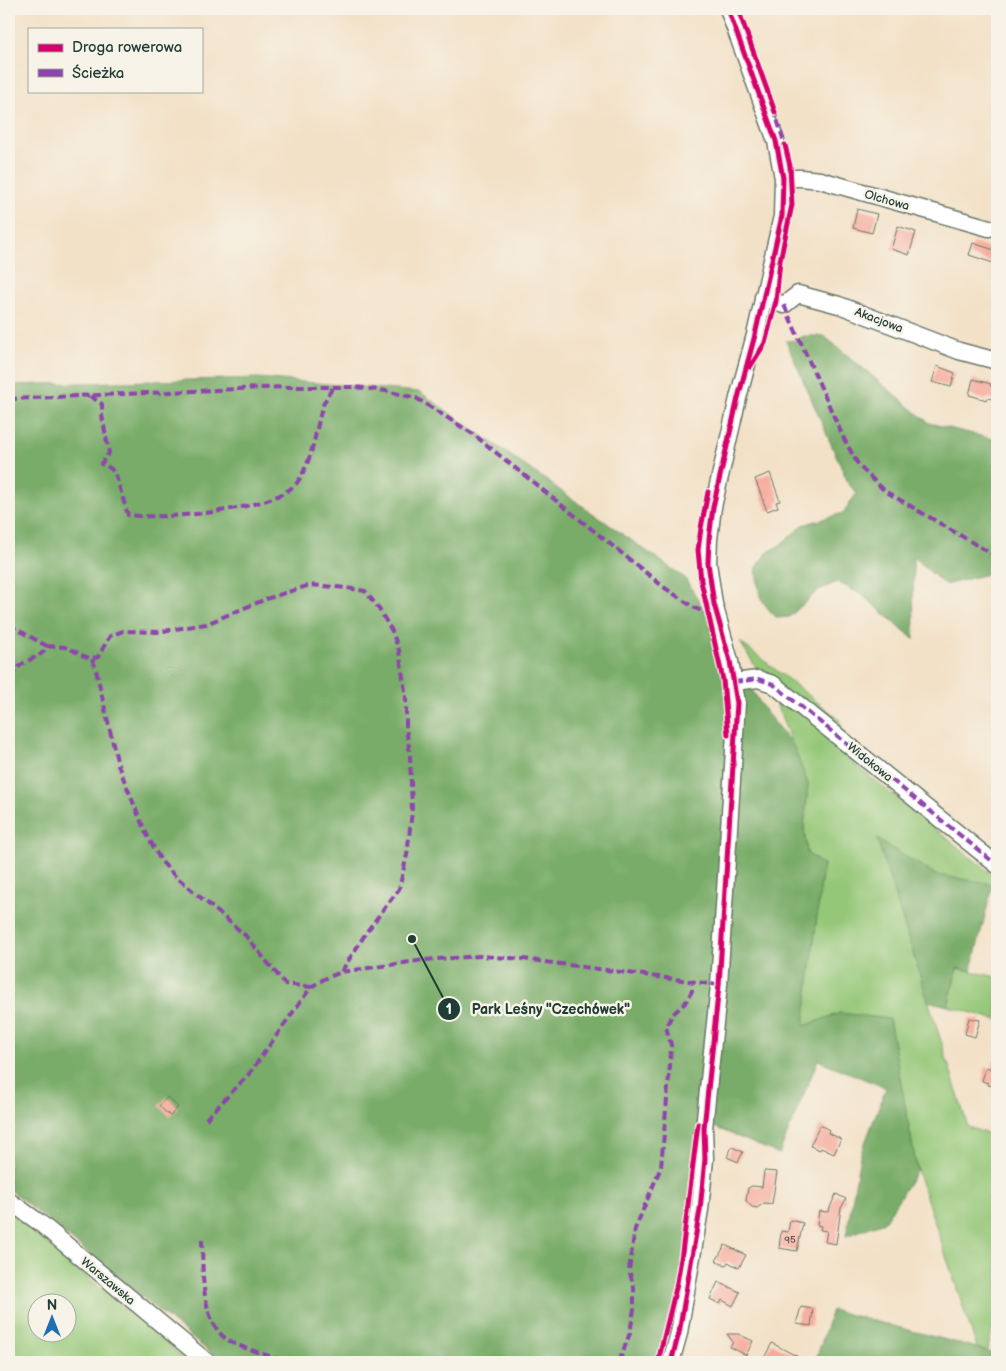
<svg xmlns="http://www.w3.org/2000/svg" width="1006" height="1371" font-family="'Balsamiq Sans',sans-serif">
	<style>
		.green { fill: #95c778; stroke: #5a8256; fill-rule: evenodd }
		.forest { fill: #78ac68; stroke: #4c744e }
		.building { fill: #f6ab9c }
		.lines { fill: none; stroke-linecap: round; stroke-linejoin: round }
		.minor-casing { stroke: #697667; stroke-width: 19 }
		.minor { stroke: #fff; stroke-width: 16 }
		.quiet { stroke: #8e44ad; stroke-width: 4; stroke-dasharray: 8 4; stroke-linecap: butt }
		.cycleway-casing { stroke: #f7f3e8; stroke-width: 8 }
		.cycleway { stroke: #d6006c; stroke-width: 5 }
		.labels { text-anchor: middle; stroke-width: 5; stroke-linejoin: round; paint-order: stroke }
		.number-label { font-size: 10px; fill: #55584e }
		.street-label { font-size: 12px; fill: #1f3d34; stroke: #f7f3e8 }
		.leader { fill: none; stroke: #1f3d34; stroke-width: 2 }
		.callout-dot { fill: #1f3d34; stroke: #f7f3e8; stroke-width: 2 }
		.mark-label { font-size: 15px; text-anchor: middle; font-weight: bold; fill: #fff }
		.callout-label { font-size: 14px; text-anchor: middle; font-weight: bold; fill: #1f3d34; stroke: #f7f3e8; stroke-width: 5; stroke-linejoin: round; paint-order: stroke }
	</style>
	<rect width="100%" height="100%" fill="#f7f3e8"/>
	<filter id="ink" filterUnits="userSpaceOnUse"><feTurbulence type="fractalNoise" baseFrequency=".02" numOctaves="2"/><feDisplacementMap in="SourceGraphic" scale="10" xChannelSelector="R" yChannelSelector="G"/><feConvolveMatrix kernelMatrix="1 2 1 2 8 2 1 2 1" color-interpolation-filters="sRGB"/></filter>
	<filter id="wash" filterUnits="userSpaceOnUse"><feTurbulence type="fractalNoise" baseFrequency=".0096" numOctaves="4" result="noise"/><feDisplacementMap in="SourceGraphic" scale="20" xChannelSelector="R" yChannelSelector="G"/><feGaussianBlur stdDeviation="1.12" result="paint"/><feColorMatrix in="noise" values="0 0 0 0 0 0 0 0 0 0 0 0 0 0 0 0 0 1.4 0 .05"/><feComposite in="paint" operator="in"/></filter>
	<g filter="url(#wash)">
		<rect width="100%" height="100%" fill="#f3e1c7"/>
		<path class="green" d="M740,642L839,719L853,763L994,876L993,884L936,875L878,840L968,1127L997,1137V1308L987,1353L977,1348L917,1170L889,1019L840,1013L803,1027L823,865L807,853L804,828L808,784L771,691Z
			M957,968L997,977V1020L948,1006Z
			M9,1211L189,1362H9ZM38,1304H68V1334H38Z"/>
		<path class="forest" d="M803,336H824L929,423L997,440V589L991,573L945,585L913,557L914,639L861,594L837,582L819,590L789,617L777,618C758,600 759,593 756,569L767,553L780,545L803,525L843,513L857,493L849,485L786,341L797,340Z
			M258,378L420,392L685,578L765,711L793,745L808,784L804,828L807,853L823,865L804,1026L840,1013L889,1019L917,1170L884,1222L846,1236L860,1156L886,1088L818,1060L779,1154L702,1122L679,1289L660,1362H225L218,1359L9,1189V385Z
			M877,839L936,875L993,884L971,971L957,968L948,1006L928,1001Z
			M832,1310L977,1348L997,1355V1362H815Z"/>
		<g id="blocks">
			<path class="building" d="M857,209L877,214L872,233L853,228Z
				M898,226L916,232L909,255L891,249Z
				M973,243L997,251L993,263L969,255Z
				M937,366L955,373L951,387L932,382Z
				M973,379L991,384L990,386L997,388V400L987,398V400L969,395Z
				M770,473L780,501L776,502L778,507L767,511L755,479Z
				M969,1018L980,1020L975,1037L965,1034Z
				M994,1060H997V1087L988,1085V1083L982,1081L986,1067L992,1069Z
				M167,1097L178,1107L170,1116L159,1106Z
				M820,1125L829,1130L828,1133L841,1139L834,1154L821,1148L820,1150L810,1146Z
				M732,1147L743,1152L738,1162L727,1157Z
				M764,1171L777,1172L772,1204L764,1203L757,1208L752,1207L746,1201L748,1188L752,1186L762,1187Z
				M836,1194L846,1199L841,1208L836,1244L825,1242L827,1231L820,1230L821,1226L817,1225L819,1211L828,1212Z
				M790,1220L803,1223L797,1251L779,1248L781,1231L788,1232Z
				M725,1245L746,1255L739,1268L728,1262L726,1265L716,1261Z
				M718,1282L740,1292L733,1306L722,1300L720,1304L710,1299Z
				M801,1307L813,1309L811,1326L796,1324Z
				M727,1334H738L753,1341L746,1355L730,1347L733,1342Z
				M772,1343L781,1348L808,1362H762Z"/>
		</g>
	</g>
	<g filter="url(#ink)">
		<use href="#blocks" fill-opacity="0" stroke="#697667" stroke-width="1"/>
		<g class="lines">
			<g class="minor-casing">
				<path id="minor" d="M783,178H801L820,180L989,228
					M763,297L784,305L798,294L839,305L959,351L997,361
					M734,682L758,679L773,684L997,865
					M9,1201L40,1223L207,1362
					M671,1362L679,1333L700,1210L705,1159L704,1128L719,985L737,703L730,661L714,604L708,563L709,539L713,507L738,398L755,335L782,216L783,178L776,141L728,9"/>
			</g>
			<use href="#minor" class="minor"/>
			<path class="quiet" d="M774,109L786,149
				M784,305L844,439L859,466L885,491L997,557
				M90,396L102,404V415L109,453L101,464L110,468L115,473L128,515C163,520 280,511 299,480C313,457 315,433 322,408C324,401 329,394 333,387
				M9,399L285,387H354L386,391L416,398L473,434L665,588L693,607L710,615
				M9,625L47,646C41,660 27,657 18,668C13,672 11,681 9,686
				M47,646C53,647 59,646 64,647C77,650 85,661 98,657L110,636L123,631L157,632L206,624L266,599L310,585L347,588L365,591L377,606L392,631L399,650L406,698V728L410,755L412,811L407,855L399,889L368,930L341,972
				M92,659L95,666L118,765L144,829L161,861L174,875L245,935L285,984L311,987
				M734,682L758,679L773,684L997,865
				M206,1119L249,1074L311,987L324,979L341,972L424,960L481,956L523,959L719,985
				M202,1240C203,1270 200,1318 226,1339C237,1347 274,1357 288,1362
				M619,1362L630,1333L634,1309V1287L629,1270L635,1229L661,1167L670,1065L671,1045L666,1027L672,1015L685,1003L692,991L691,982"/>
			<g class="cycleway-casing">
				<path id="cycleway" d="M738,9L775,112
					M750,367L765,343L776,301L780,261L792,205L790,166L785,145
					M708,492L701,528L698,550L701,581L723,680L728,735
					M658,1362L676,1288L682,1253L698,1124
					M671,1362L679,1333L700,1210L705,1159L704,1128L719,985L737,703L730,661L714,604L708,563L709,539L713,507L738,398L755,335L782,216L783,178L776,141L728,9"/>
			</g>
			<use href="#cycleway" class="cycleway"/>
		</g>
	</g>
	<g class="labels">
		<g class="number-label">
			<text x="790" y="1243">95</text>
		</g>
		<g class="street-label">
			<text transform="translate(887 200) rotate(16)" y="4">Olchowa</text>
			<text transform="translate(879 320) rotate(21)" y="4">Akacjowa</text>
			<text transform="translate(870 762) rotate(39)" y="4">Widokowa</text>
			<text transform="translate(108 1281) rotate(40)" y="4">Warszawska</text>
		</g>
	</g>
	<path class="leader" d="M412 939L449 1009"/>
	<g class="callout-dot">
		<circle cx="412" cy="939" r="5"/>
		<circle cx="449" cy="1009" r="12"/>
	</g>
	<g class="mark-label">
		<text x="449" y="1014">1</text>
	</g>
	<g class="callout-label">
		<text x="551" y="1014">Park Leśny "Czechówek"</text>
	</g>
	<rect width="1006" height="1371" fill="none" stroke="#f7f3e8" stroke-width="30"/>
	<rect x="28" y="28" width="175" height="65" fill="#f7f3e8" stroke="#a1aaa0"/>
	<rect x="38" y="44" width="25" height="8" fill="#d6006c" stroke="#a1aaa0"/>
	<text x="72" y="52" font-size="15" fill="#1f3d34">Droga rowerowa</text>
	<rect x="38" y="69" width="25" height="8" fill="#8e44ad" stroke="#a1aaa0"/>
	<text x="72" y="78" font-size="15" fill="#1f3d34">Ścieżka</text>
	<g transform="translate(52 1318)"><circle r="24" fill="#f7f3e8" stroke="#a1aaa0"/>
	<path d="M0-4L9 19L0 12L-9 19Z" fill="#1f6fb2"/>
	<text y="-8" font-size="14" font-weight="bold" text-anchor="middle" fill="#1f3d34">N</text>
	</g>
</svg>
